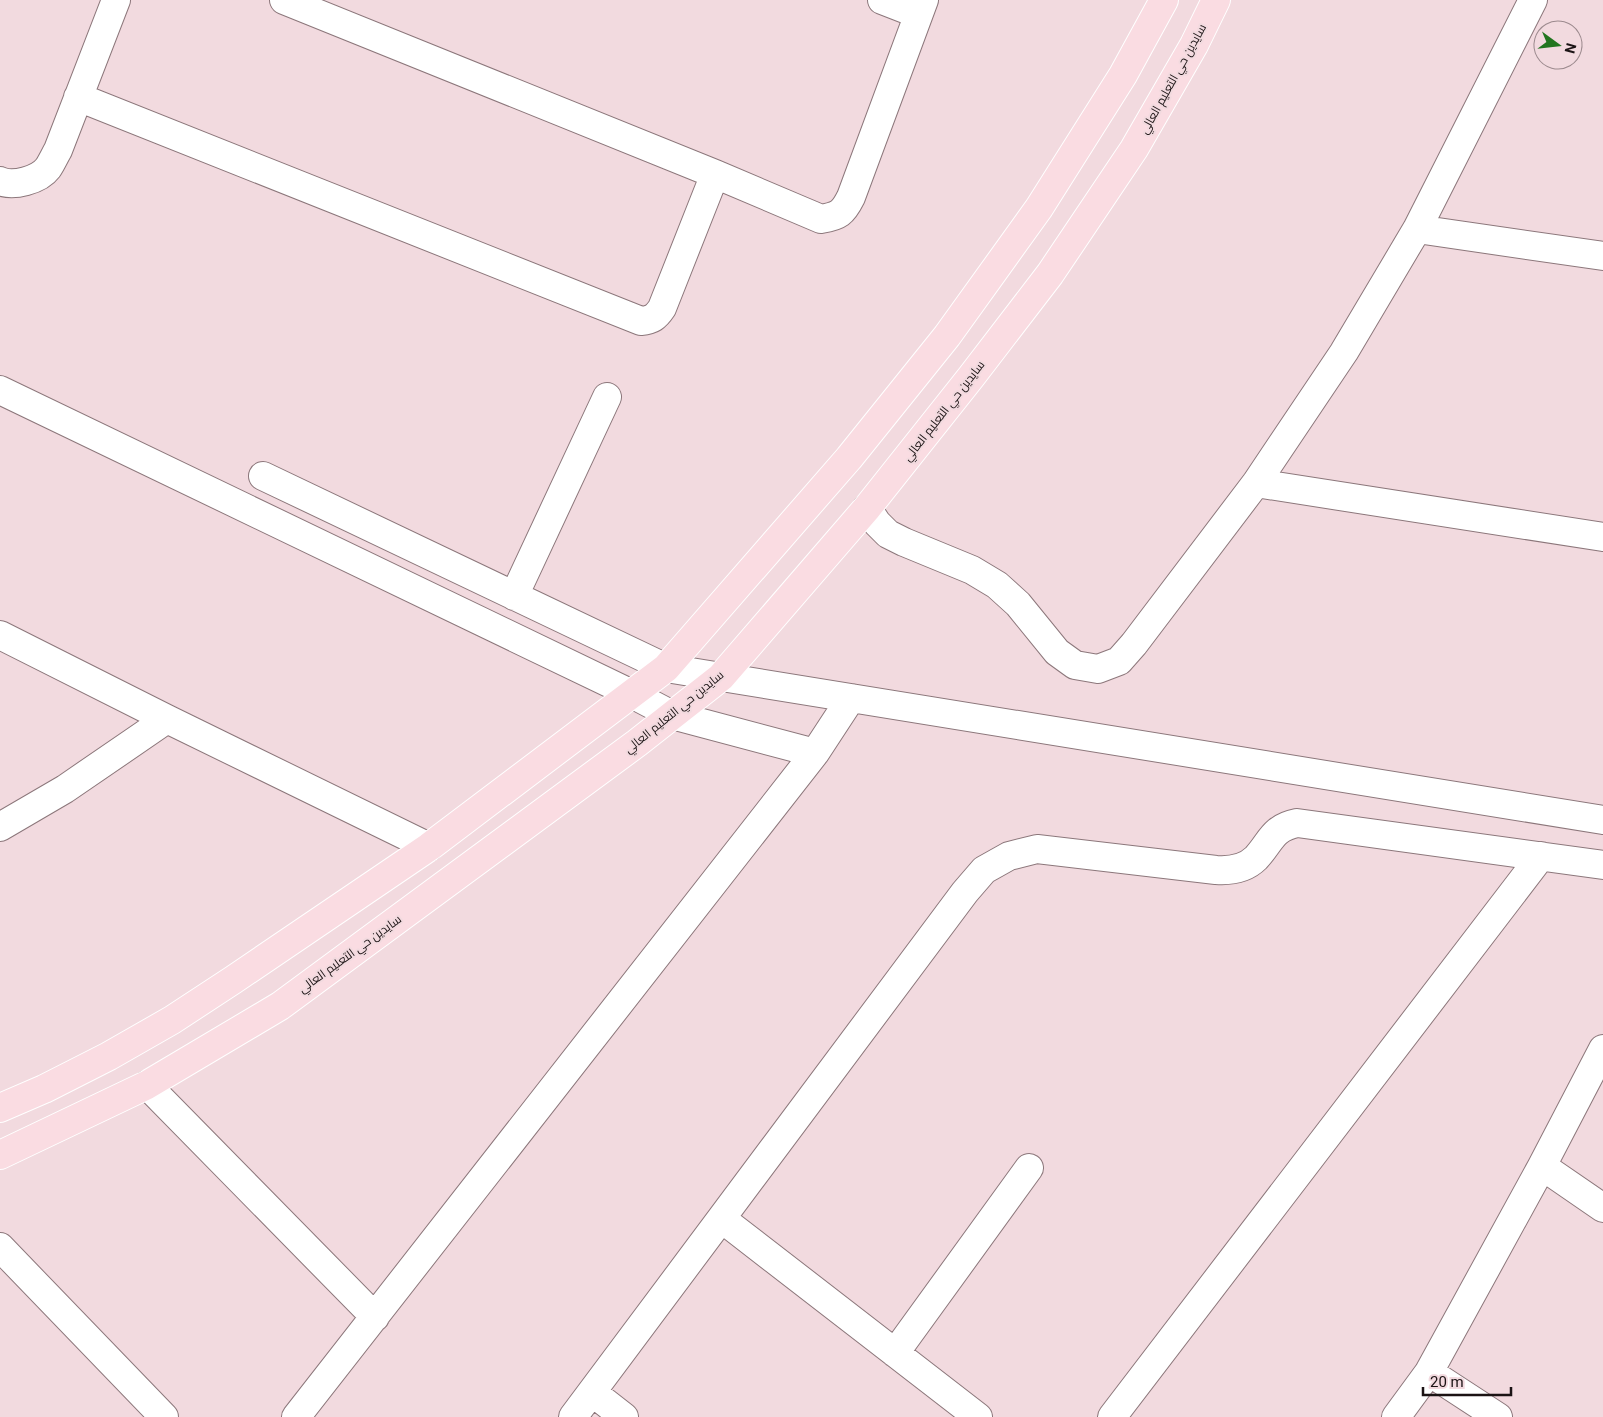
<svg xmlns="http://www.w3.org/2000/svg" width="1603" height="1417" font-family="Roboto,Cairo,sans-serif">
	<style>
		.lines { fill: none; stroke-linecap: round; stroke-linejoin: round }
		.minor-casing { stroke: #8c777b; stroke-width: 30 }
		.major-casing { stroke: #fff; stroke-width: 30 }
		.minor { stroke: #fff; stroke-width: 28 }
		.major { stroke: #fadce2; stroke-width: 28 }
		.labels { text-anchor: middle; stroke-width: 4; stroke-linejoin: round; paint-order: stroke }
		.street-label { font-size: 12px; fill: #1b1314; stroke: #f2dadf }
	</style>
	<rect width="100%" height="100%" fill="#f2dadf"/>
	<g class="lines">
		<g class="minor-casing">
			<path id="minor" d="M284,0L715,174L821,219C839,216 843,213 851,197L924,0
				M882,0L918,14
				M78,97L641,321C652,320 656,317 662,308L715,174
				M0,181C13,187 39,180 48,168C52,162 55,155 58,150L116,0
				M1417,229L1603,256
				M0,390L632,694L672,715L815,753
				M263,476L666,668L1603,820
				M1256,483L1603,537
				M867,508L877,523L888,534L904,542L972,570L997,585L1018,604L1057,652L1075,665L1098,669L1119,661L1134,644L1256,483L1344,352L1417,229L1533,0
				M514,596L607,397
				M0,635L167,719L429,847
				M0,827L65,789L167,719
				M147,1085L375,1317
				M1542,1166L1603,1208
				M722,1219L978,1417
				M0,1247L164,1417
				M895,1353L1029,1168
				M1429,1372L1498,1417
				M592,1392L624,1417
				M296,1417L815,753L851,698
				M573,1417L965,892L984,870L1009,856L1037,849L1216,870C1231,871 1245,869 1256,858C1271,842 1272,828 1297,823L1603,865
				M1112,1417L1541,856
				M1396,1417L1429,1372L1542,1166L1603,1049"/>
		</g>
		<g class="major-casing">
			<path id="major" d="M0,1108L44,1089L109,1056L172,1020L233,980L429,847L666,668L849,458L947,336L1039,208L1123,75L1164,0
				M0,1155L147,1085L280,1006L637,743L721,677L867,508L971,377L1050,274L1134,149L1194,45L1216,0"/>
		</g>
		<use href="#minor" class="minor"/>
		<use href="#major" class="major"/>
	</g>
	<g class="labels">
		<g class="street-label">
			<text transform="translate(1173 79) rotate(-61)" y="4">سايدين حي التعليم العالي</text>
			<text transform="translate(944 411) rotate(-52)" y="4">سايدين حي التعليم العالي</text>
			<text transform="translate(674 712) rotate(-39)" y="4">سايدين حي التعليم العالي</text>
			<text transform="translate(350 954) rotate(-36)" y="4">سايدين حي التعليم العالي</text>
		</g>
	</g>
	<g transform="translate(1558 45) rotate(105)"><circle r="24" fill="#f2dadf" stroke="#9c8a8e"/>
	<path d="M0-4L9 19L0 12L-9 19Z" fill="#22751f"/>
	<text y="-8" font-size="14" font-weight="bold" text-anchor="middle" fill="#1b1314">N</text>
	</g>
	<path d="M1423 1387v8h88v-8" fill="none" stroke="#1b1314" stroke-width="2.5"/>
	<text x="1430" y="1387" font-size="15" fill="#1b1314" stroke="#f2dadf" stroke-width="4" paint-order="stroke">20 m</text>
</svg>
